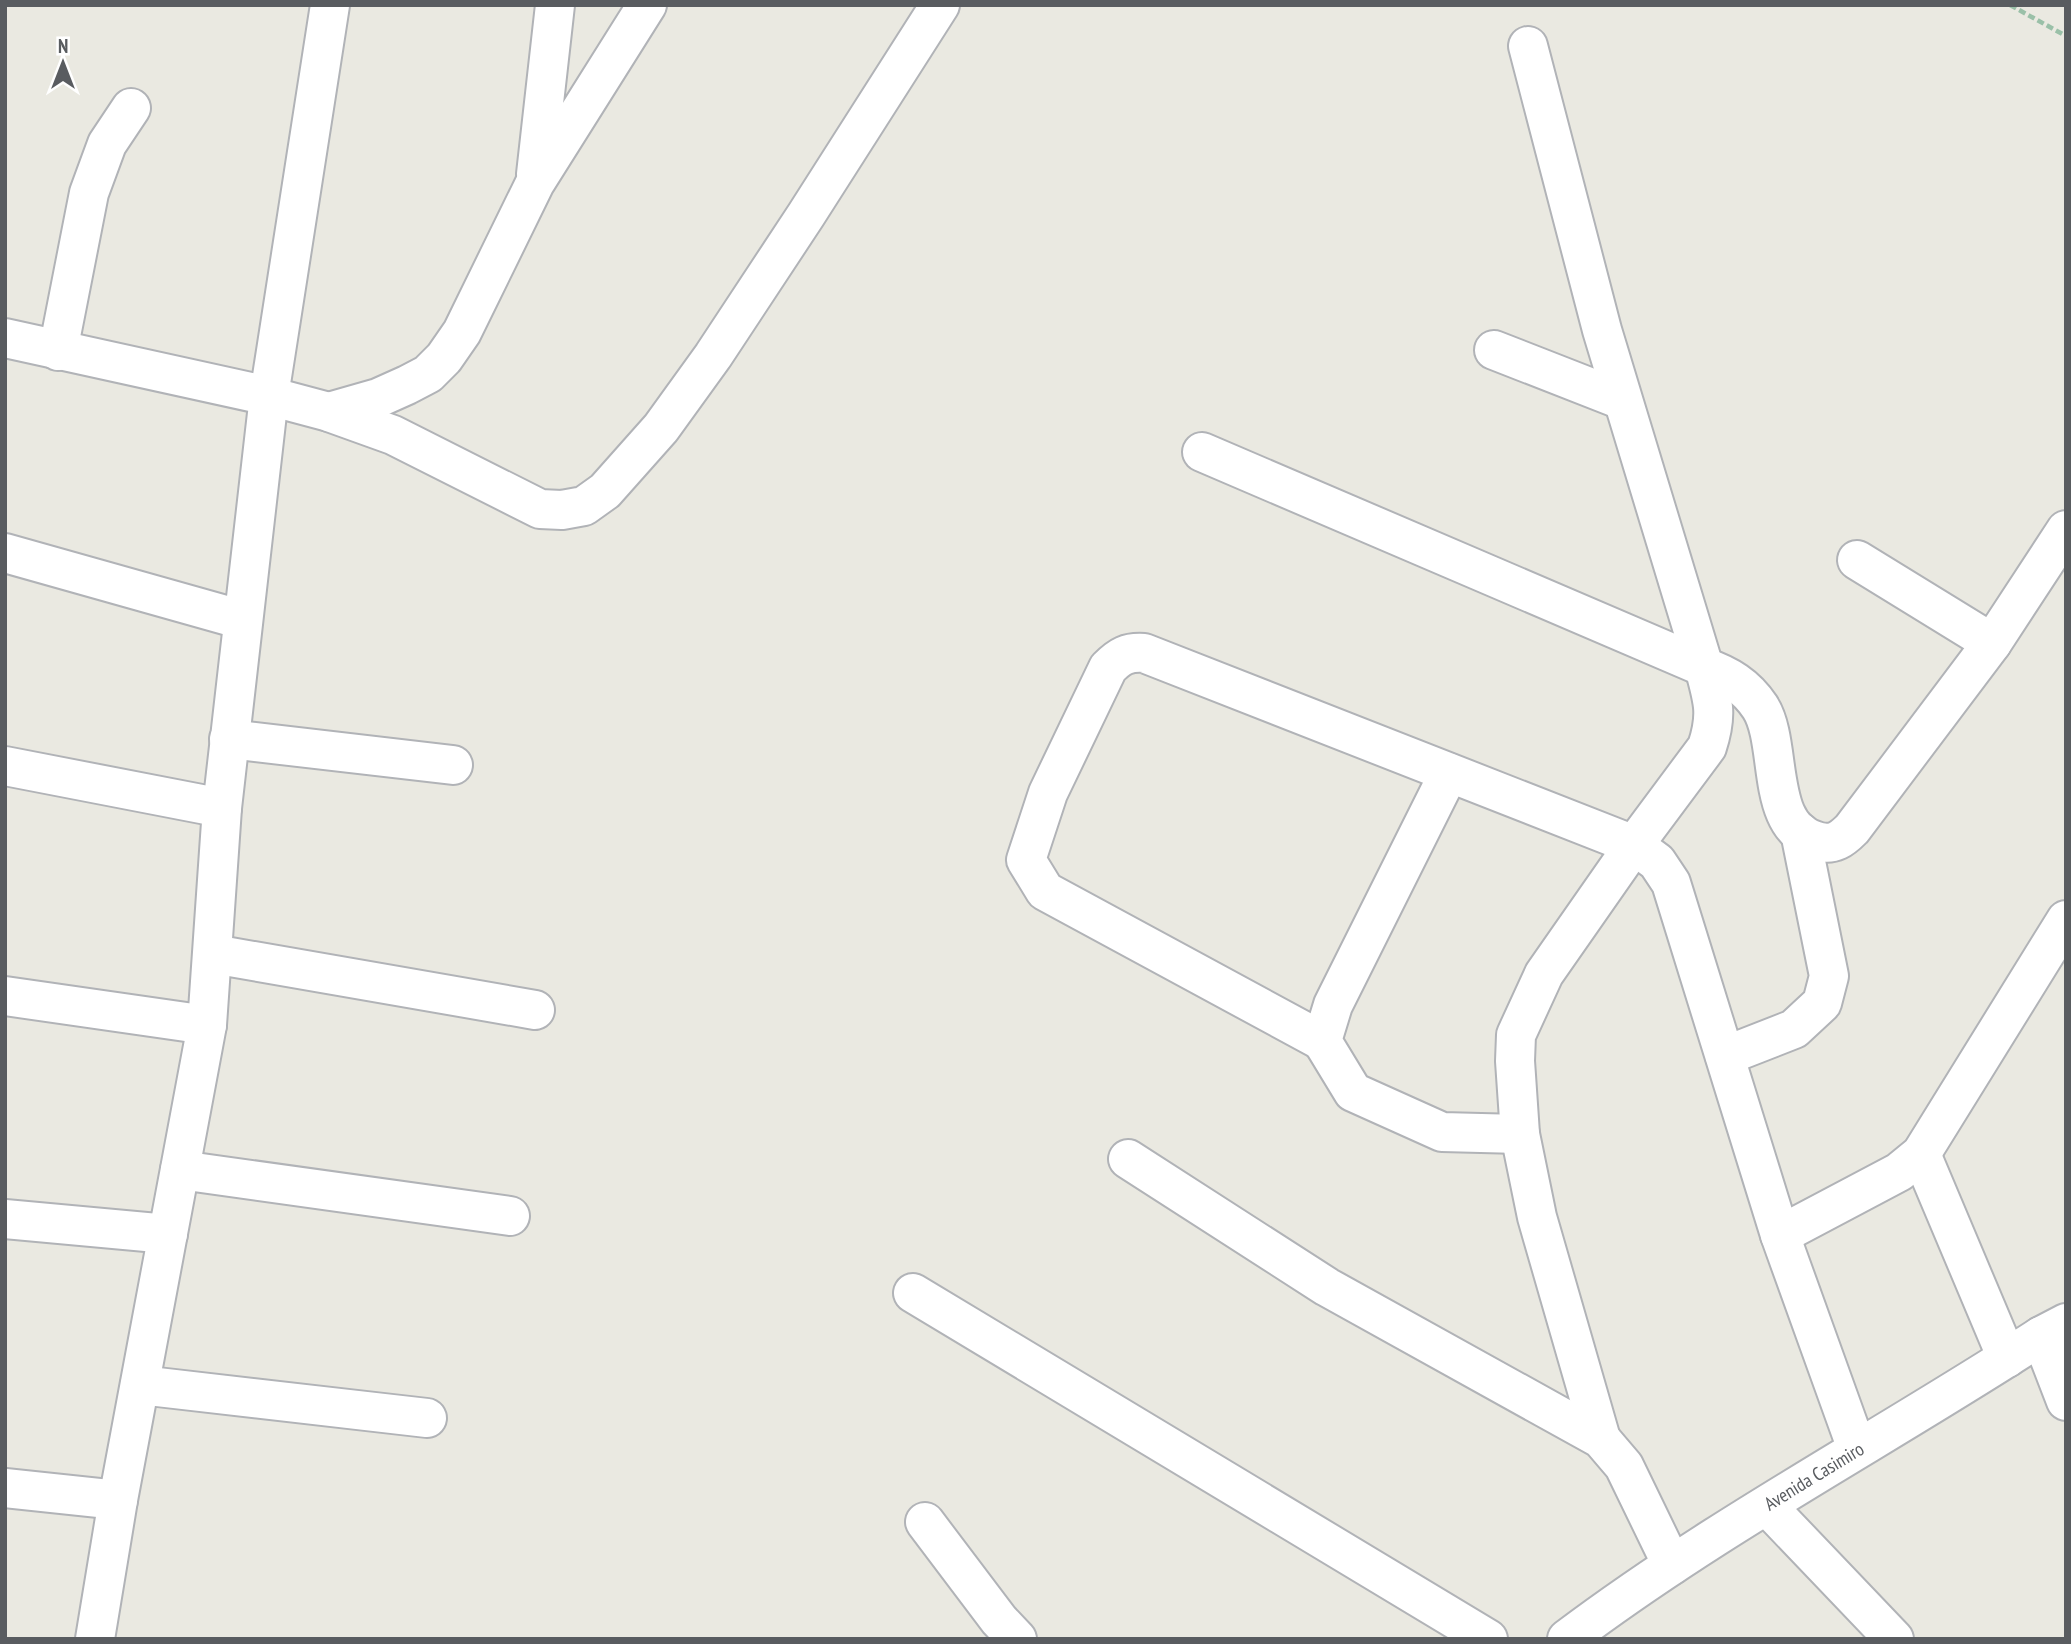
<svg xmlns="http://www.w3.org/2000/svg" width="2071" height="1644" font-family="'PT Sans Narrow',sans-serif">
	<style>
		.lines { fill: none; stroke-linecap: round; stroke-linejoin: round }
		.minor-casing { stroke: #b1b3b7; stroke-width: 42 }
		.path { stroke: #9ac0a8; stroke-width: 4.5; stroke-dasharray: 7 3.5; stroke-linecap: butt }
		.minor { stroke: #fff; stroke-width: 38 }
		.labels { text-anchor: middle; stroke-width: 6; stroke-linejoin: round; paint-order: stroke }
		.street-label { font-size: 19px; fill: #595c60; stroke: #fff }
	</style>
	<rect width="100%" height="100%" fill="#eae9e1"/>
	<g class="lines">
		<g class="minor-casing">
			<g id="minor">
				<path d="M1528,46L1602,330L1704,667C1713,700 1718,714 1707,747L1634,845L1544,974L1516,1035L1515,1061L1520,1134L1537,1217L1601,1439"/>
				<path d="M536,174L555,5"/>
				<path d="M5,338L269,396L329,412L393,435L540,509L562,510L584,506L605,491L661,428L713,356L806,215L940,5"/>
				<path d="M1494,350L1622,400"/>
				<path d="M58,351L89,193L107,144L131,108"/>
				<path d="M329,412L378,398L407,385L428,374L444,358L462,332L535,183L647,5"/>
				<path d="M1202,452L1704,667C1728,675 1746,686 1760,707C1784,744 1763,831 1820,842C1834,845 1842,839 1852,829L1992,643L2066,530"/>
				<path d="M5,553L243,620"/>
				<path d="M1857,560L1992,643"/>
				<path d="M229,739L453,765"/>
				<path d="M5,766L222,808"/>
				<path d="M1449,773L1333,1005L1322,1041L1353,1092L1442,1132L1520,1134"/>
				<path d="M213,954L535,1010"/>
				<path d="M5,996L207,1025"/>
				<path d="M1322,1041L1045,891L1026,860L1048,793L1108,668C1120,656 1127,652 1144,653L1634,845L1657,862L1671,883L1780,1235L1857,1449"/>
				<path d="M1725,1056L1794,1029L1822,1003L1829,976L1800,832"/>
				<path d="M1921,1154L2007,1358"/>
				<path d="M1128,1159L1327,1287L1601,1439L1624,1466L1672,1565"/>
				<path d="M180,1170L510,1216"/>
				<path d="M5,1219L168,1234"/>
				<path d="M1780,1235L1899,1172L1921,1154L2066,920"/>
				<path d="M913,1293L1488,1639"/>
				<path d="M2041,1336L2066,1401"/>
				<path d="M140,1385L427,1418"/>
				<path d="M5,1488L118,1500"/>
				<path d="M1767,1506L1894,1639"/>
				<path d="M925,1522L999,1620L1017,1639"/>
				<path d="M95,1639L118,1500L207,1025L222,808L269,396L330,5"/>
				<path id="s1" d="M1567,1639C1717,1526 1884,1438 2041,1336L2066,1323"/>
			</g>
		</g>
		<path class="path" d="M2010,5L2066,36"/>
		<use href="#minor" class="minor"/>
	</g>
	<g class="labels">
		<g class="street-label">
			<text dy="7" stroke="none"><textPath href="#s1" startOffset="296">Avenida Casimiro</textPath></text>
		</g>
	</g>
	<rect width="2071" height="1644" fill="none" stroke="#595c60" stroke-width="14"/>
	<g transform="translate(63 63)" stroke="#ffffff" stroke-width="5" paint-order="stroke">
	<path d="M0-5L12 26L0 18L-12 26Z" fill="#595c60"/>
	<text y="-10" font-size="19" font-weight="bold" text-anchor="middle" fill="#595c60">N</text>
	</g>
</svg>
